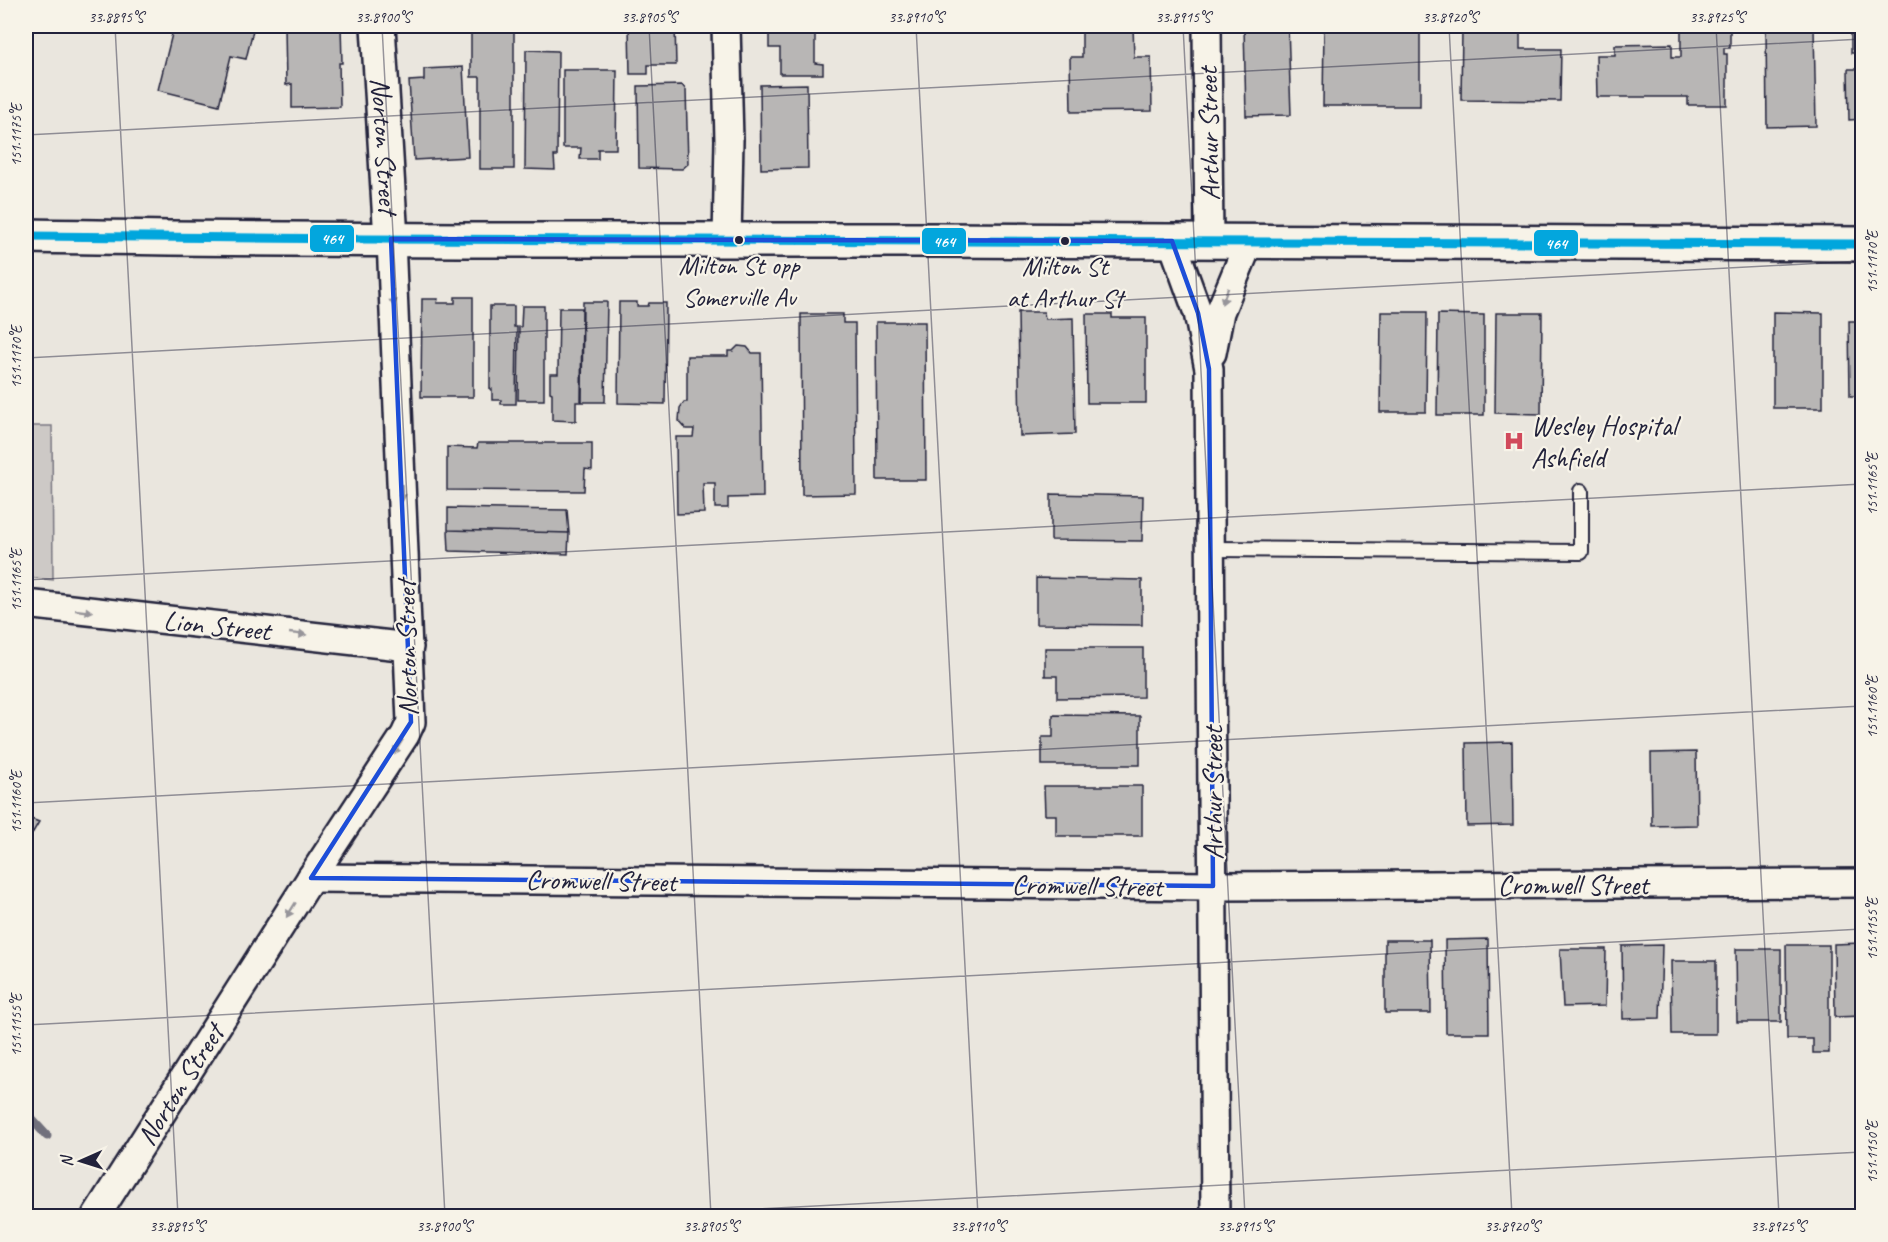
<svg xmlns="http://www.w3.org/2000/svg" width="1888" height="1242" font-family="Caveat,sans-serif">
	<style>
		.green { fill: #cdc9c6; stroke: #787680; stroke-width: 1.5 }
		.lines { fill: none; stroke-linecap: round; stroke-linejoin: round }
		.stream { stroke: #716f7b; stroke-width: 9 }
		.building { fill: #b8b6b5; stroke: #22223b; stroke-width: 1.5 }
		.lane-casing { stroke: #22223b; stroke-width: 18 }
		.street-casing { stroke: #22223b; stroke-width: 32 }
		.secondary-casing { stroke: #22223b; stroke-width: 38 }
		.primary-casing { stroke: #22223b; stroke-width: 38 }
		.lane { stroke: #f7f3e8; stroke-width: 14 }
		.street { stroke: #f7f3e8; stroke-width: 27 }
		.secondary { stroke: #f7f3e8; stroke-width: 33 }
		.primary { stroke: #f7f3e8; stroke-width: 33 }
		.bus-1-casing { stroke: #f7f3e8; stroke-width: 14 }
		.bus-1 { stroke: #03a6dd; stroke-width: 9 }
		.oneway { fill: #97959a }
		.marked { fill: none; stroke: #1d4ed8; stroke-width: 4.5; stroke-linejoin: round }
		.ticks { fill: none; stroke: #22223b; stroke-width: 1.5; stroke-opacity: 0.45 }
		.bus-dot { fill: #22223b; stroke: #f7f3e8; stroke-width: 2 }
		.labels { text-anchor: middle; stroke-width: 4.5; stroke-linejoin: round; paint-order: stroke }
		.bus-label { font-size: 26px; fill: #22223b; stroke: #f7f3e8 }
		.street-label { font-size: 28px; fill: #22223b; stroke: #f7f3e8 }
		.poi-label { font-size: 28px; fill: #22223b; stroke: #f7f3e8; text-anchor: start }
		.line-badge { stroke: #f7f3e8; stroke-width: 2 }
		.badge-label { font-size: 16px; text-anchor: middle; font-weight: bold; fill: #fff }
		.neatline { fill: none; stroke: #22223b; stroke-width: 2 }
		.ticks-label { font-size: 15px; text-anchor: middle; fill: #22223b }
	</style>
	<rect width="100%" height="100%" fill="#eae6de"/>
	<filter id="ink" filterUnits="userSpaceOnUse"><feTurbulence type="fractalNoise" baseFrequency=".0167" numOctaves="2"/><feDisplacementMap in="SourceGraphic" scale="12" xChannelSelector="R" yChannelSelector="G"/><feConvolveMatrix kernelMatrix="1 2 1 2 8 2 1 2 1" color-interpolation-filters="sRGB"/></filter>
	<g filter="url(#ink)">
		<path class="green" d="M26,426H52L53,580L26,577Z"/>
		<g class="lines">
			<path class="stream" d="M26,1113L47,1136"/>
		</g>
		<path class="building" d="M174,26H254L246,59L231,56L219,105L158,90Z
			M285,26H341L342,63H339L340,107L292,108V84L286,85Z
			M629,26H675L676,65H648V74H630Z
			M769,26H815V63L823,64V74H780V48H769Z
			M1082,26H1133L1134,57H1151L1152,111L1071,112L1070,57H1082Z
			M1244,26H1288L1291,115L1246,116Z
			M1324,26H1420V106H1323Z
			M1471,26H1520V49H1561L1560,101L1461,100L1462,29H1471Z
			M1681,26H1730V48H1724V54H1727V105H1688V97H1597L1596,55H1615V45L1672,44V57H1681Z
			M1851,26H1862V53H1851Z
			M1766,28H1814L1816,126L1767,127Z
			M471,31H514V169H480V77H471Z
			M526,50L558,51L557,156H554L555,170L525,169Z
			M463,67L468,157L414,160L409,81L424,80V69Z
			M1848,69H1862V119L1849,120Z
			M563,70H617L616,149H598V159H580L581,148H563Z
			M807,84L808,168L761,169L760,85Z
			M682,85L686,90L688,164L682,169L639,168L638,86Z
			M455,297H473V397H421L422,299H438L437,303H455Z
			M583,302H607L605,402H582Z
			M619,302H637V306H648L649,303H666L665,404L618,403Z
			M490,306H514V327H517L516,404H501V400H492V389H490Z
			M522,306H544V400H518L519,327H521Z
			M559,308H582L581,402H576V421L552,420V393L550,392V374H558Z
			M1018,312H1044L1045,319L1073,318L1075,434L1020,436Z
			M1381,312H1427L1426,412H1380Z
			M1773,312L1823,313V408H1773Z
			M1496,313H1542L1541,414L1495,413Z
			M801,314H843V323H855L856,494L802,495Z
			M1086,314H1112V318H1146V403H1087Z
			M1438,314L1484,315V415H1437Z
			M1849,321H1862V396H1850Z
			M876,322H925L926,480H877Z
			M738,346L747,347L752,353H761L763,497L728,498V508H715V483H703L704,513L677,514L676,437H693L694,429H686L679,421L680,408L684,402H687V356H728V351H733Z
			M478,443H592V470L585,469L584,491L447,490V447L477,448Z
			M1051,494L1143,496L1142,541L1051,540Z
			M448,508L567,510L569,533L448,530Z
			M448,530L569,533L568,554L449,551Z
			M1036,578L1142,580V625L1036,624Z
			M1045,648H1143V697L1057,698V676H1045Z
			M1053,715L1140,716V765H1042V737H1053Z
			M1512,742L1513,825L1467,826L1466,743Z
			M1696,752L1697,825L1652,826L1651,753Z
			M1044,786H1142V836H1056V815H1045Z
			M26,817L39,822L26,844Z
			M1488,939L1489,1033H1446L1445,940Z
			M1385,940H1430L1431,1013H1385Z
			M1862,943V1016L1835,1017L1834,944Z
			M1662,945L1660,1018L1623,1019L1622,946Z
			M1786,945H1829V1053H1813V1039H1787Z
			M1560,949H1606L1605,1006L1563,1007Z
			M1736,949H1781V1022H1737Z
			M1671,961H1716V1034H1672Z"/>
		<g class="lines">
			<g class="lane-casing">
				<path id="lane" d="M1211,549L1581,552V491"/>
			</g>
			<g class="street-casing">
				<g id="street">
					<path d="M726,26L729,140L727,240"/>
					<path d="M1207,26L1209,242"/>
					<path d="M1172,241L1198,313L1209,369L1215,1216"/>
					<path d="M1212,353L1220,312L1249,242"/>
					<path d="M26,604L409,647"/>
					<path d="M311,878L1213,886L1862,883"/>
					<path id="s1" d="M96,1216L311,878L405,735L411,722L391,239"/>
				</g>
			</g>
			<g class="secondary-casing">
				<g id="secondary">
					<path id="s2" d="M378,26L391,239"/>
				</g>
			</g>
			<g class="primary-casing">
				<path id="primary" d="M26,236C327,241 629,240 930,240C1241,241 1552,244 1862,244"/>
			</g>
			<use href="#lane" class="lane"/>
			<use href="#street" class="street"/>
			<use href="#secondary" class="secondary"/>
			<use href="#primary" class="primary"/>
			<g class="bus-1-casing">
				<path id="bus-1" d="M26,236L365,239L1862,244"/>
			</g>
			<use href="#bus-1" class="bus-1"/>
		</g>
		<defs><path id="oneway-solid" d="M-6-.8H1V-3.2L6.5 0L1 3.2V.8H-6Z" transform="scale(1.5)"/></defs>
		<g class="oneway">
			<use href="#oneway-solid" transform="translate(1225 296) rotate(111)"/>
			<use href="#oneway-solid" transform="translate(393 298) rotate(87)"/>
			<use href="#oneway-solid" transform="translate(402 493) rotate(87)"/>
			<use href="#oneway-solid" transform="translate(84 611) rotate(6)"/>
			<use href="#oneway-solid" transform="translate(298 634) rotate(6)"/>
			<use href="#oneway-solid" transform="translate(398 747) rotate(123)"/>
			<use href="#oneway-solid" transform="translate(291 910) rotate(122)"/>
		</g>
	</g>
	<path class="marked" d="M391,239L1172,241L1198,313L1209,369L1213,886L311,878L411,722Z"/>
	<path class="ticks" d="M115,26L178,1216M382,26L445,1216M649,26L711,1216M916,26L978,1216M1183,26L1245,1216M1449,26L1512,1216M1716,26L1779,1216M26,135L1862,39M26,358L1862,261M26,580L1862,484M26,803L1862,706M26,1025L1862,929M623,1216L1862,1152"/>
	<defs>
		<g id="hospital-bare" transform="scale(1.62)"><path d="M-5-5h3v3.5h4V-5h3V5h-3V1.5h-4V5h-3Z" fill="#d1495b" stroke="#f7f3e8" stroke-width="2.5" paint-order="stroke"/></g>
	</defs>
	<g fill-rule="evenodd">
		<use href="#hospital-bare" x="1514" y="441"/>
	</g>
	<g class="bus-dot">
		<circle cx="739" cy="240" r="5"/>
		<circle cx="1065" cy="241" r="5"/>
	</g>
	<g class="labels">
		<g class="bus-label">
			<text x="739" y="274">Milton St opp<tspan x="739" dy="32">Somerville Av</tspan></text>
			<text x="1065" y="275">Milton St<tspan x="1065" dy="32">at Arthur St</tspan></text>
		</g>
		<g class="street-label">
			<text transform="translate(1208 134) rotate(-91)" y="10">Arthur Street</text>
			<text dy="10" stroke="none"><textPath href="#s2" startOffset="120">Norton Street</textPath></text>
			<text transform="translate(217 625) rotate(6)" y="10">Lion Street</text>
			<text transform="translate(406 648) rotate(-91)" y="10">Norton Street</text>
			<text transform="translate(1212 793) rotate(-90)" y="10">Arthur Street</text>
			<text transform="translate(601 880) rotate(1)" y="10">Cromwell Street</text>
			<text x="1573" y="894">Cromwell Street</text>
			<text transform="translate(1087 885) rotate(1)" y="10">Cromwell Street</text>
			<text dy="10" stroke="none"><textPath href="#s1" startOffset="156">Norton Street</textPath></text>
		</g>
		<g class="poi-label">
			<text x="1531" y="435">Wesley Hospital<tspan x="1531" dy="32">Ashfield</tspan></text>
		</g>
	</g>
	<g class="line-badge">
		<rect x="309" y="224" width="46" height="29" rx="6" fill="#03a6dd"/>
		<rect x="921" y="227" width="46" height="28" rx="6" fill="#03a6dd"/>
		<rect x="1533" y="229" width="46" height="28" rx="6" fill="#03a6dd"/>
	</g>
	<g class="badge-label">
		<text x="332" y="244">464</text>
		<text x="944" y="247">464</text>
		<text x="1556" y="249">464</text>
	</g>
	<rect width="1888" height="1242" fill="none" stroke="#f7f3e8" stroke-width="66"/>
	<g transform="translate(81 1161) rotate(267)" stroke="#f7f3e8" stroke-width="4.5" paint-order="stroke">
	<path d="M0-4.5L10 22L0 15L-10 22Z" fill="#22223b"/>
	<text y="-9" font-size="16" font-weight="bold" text-anchor="middle" fill="#22223b">N</text>
	</g>
	<rect x="33" y="33" width="1822" height="1176" class="neatline"/>
	<g class="ticks-label">
		<text x="116" y="22">33.8895°S</text>
		<text x="383" y="22">33.8900°S</text>
		<text x="649" y="22">33.8905°S</text>
		<text x="916" y="22">33.8910°S</text>
		<text x="1183" y="22">33.8915°S</text>
		<text x="1450" y="22">33.8920°S</text>
		<text x="1717" y="22">33.8925°S</text>
		<text transform="translate(16 135) rotate(-90)" y="5">151.1175°E</text>
		<text transform="translate(1872 262) rotate(-90)" y="5">151.1170°E</text>
		<text transform="translate(16 357) rotate(-90)" y="5">151.1170°E</text>
		<text transform="translate(1872 484) rotate(-90)" y="5">151.1165°E</text>
		<text transform="translate(16 580) rotate(-90)" y="5">151.1165°E</text>
		<text transform="translate(1872 707) rotate(-90)" y="5">151.1160°E</text>
		<text transform="translate(16 802) rotate(-90)" y="5">151.1160°E</text>
		<text transform="translate(1872 929) rotate(-90)" y="5">151.1155°E</text>
		<text transform="translate(16 1025) rotate(-90)" y="5">151.1155°E</text>
		<text transform="translate(1872 1152) rotate(-90)" y="5">151.1150°E</text>
		<text x="177" y="1231">33.8895°S</text>
		<text x="444" y="1231">33.8900°S</text>
		<text x="711" y="1231">33.8905°S</text>
		<text x="978" y="1231">33.8910°S</text>
		<text x="1245" y="1231">33.8915°S</text>
		<text x="1512" y="1231">33.8920°S</text>
		<text x="1778" y="1231">33.8925°S</text>
	</g>
</svg>
